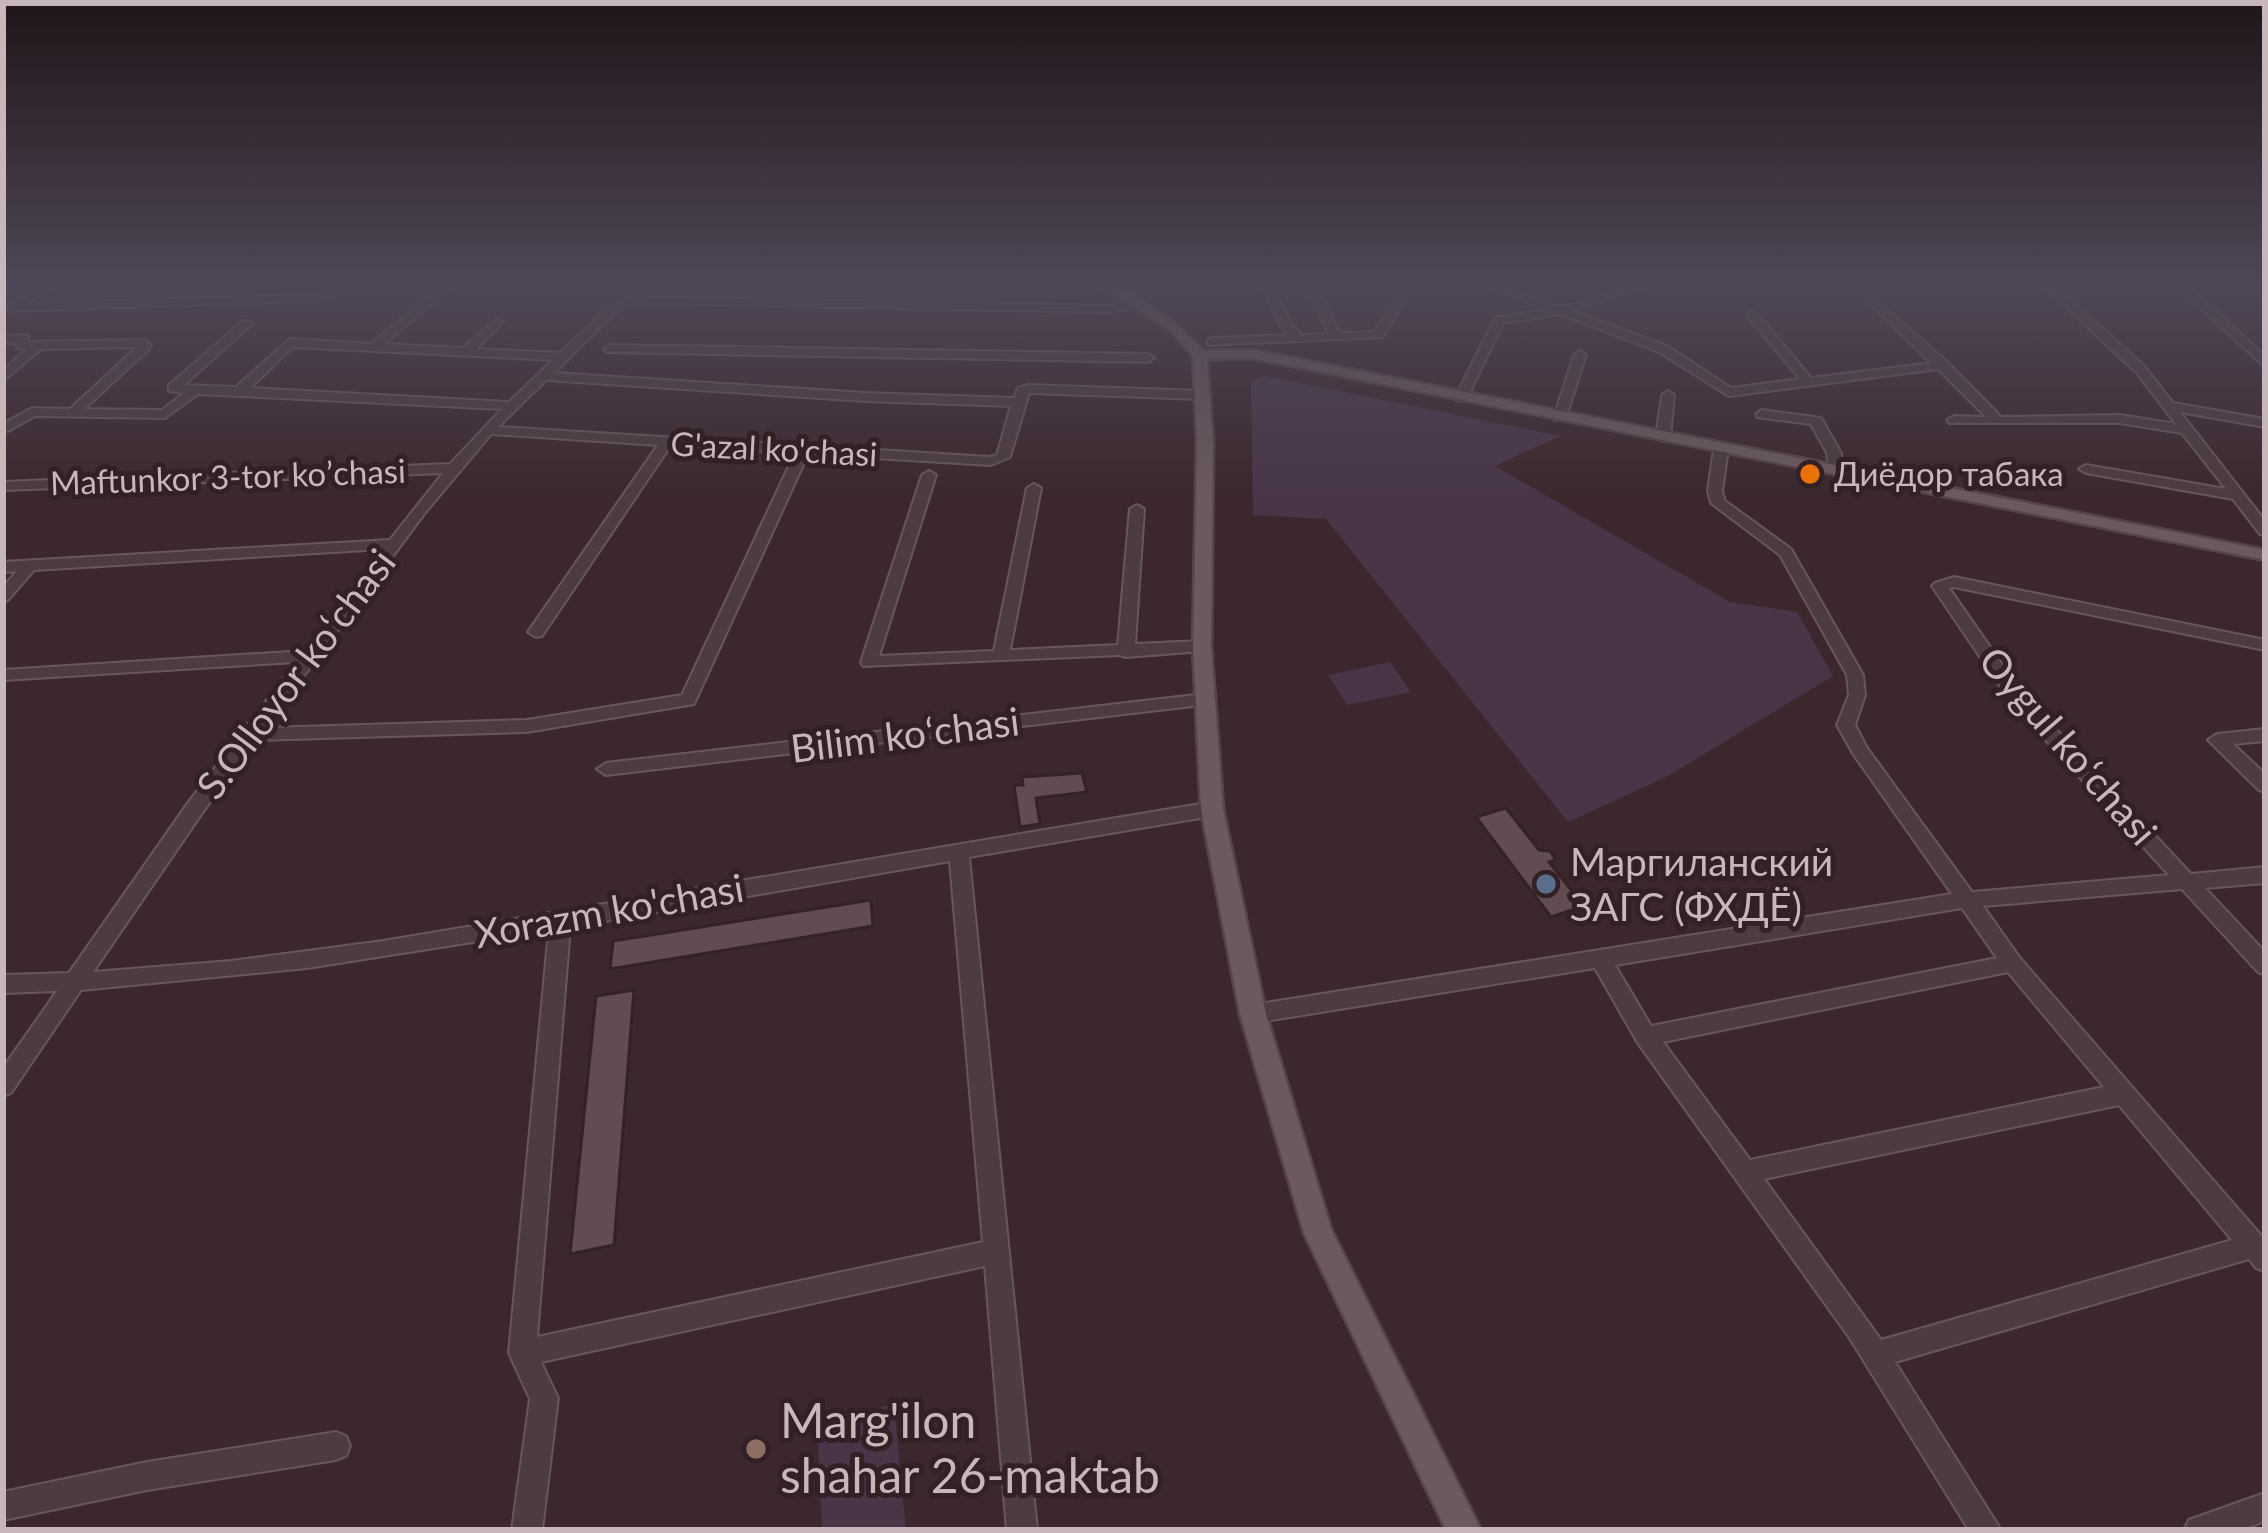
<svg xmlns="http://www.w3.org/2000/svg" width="2268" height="1533" font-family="Lato,sans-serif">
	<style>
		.green { fill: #483648 }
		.building { fill: #624c51; stroke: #332226; stroke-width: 3 }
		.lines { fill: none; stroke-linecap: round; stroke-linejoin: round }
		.minor-casing { stroke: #67565a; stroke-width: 4 }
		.major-casing { stroke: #554448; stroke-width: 5 }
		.minor { fill: #4c3b3f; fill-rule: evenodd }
		.major { fill: #6b595e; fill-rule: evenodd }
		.food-dot { fill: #e8710a; stroke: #312024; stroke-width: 4.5 }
		.service-dot { fill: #5c6f8a; stroke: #312024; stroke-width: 4.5 }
		.education-dot { fill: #8d6e63; stroke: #312024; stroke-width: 4.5 }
		.labels { text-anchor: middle; stroke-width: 10; stroke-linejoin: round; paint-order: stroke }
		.far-street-label { font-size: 33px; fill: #c7b7bb; stroke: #312024 }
		.far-poi-label { font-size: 33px; fill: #c7b7bb; stroke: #312024; text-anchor: start }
		.street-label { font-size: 39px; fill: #c7b7bb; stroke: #312024 }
		.poi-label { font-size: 39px; fill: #c7b7bb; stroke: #312024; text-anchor: start }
		.near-poi-label { font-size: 48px; fill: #c7b7bb; stroke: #312024; text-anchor: start }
	</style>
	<rect width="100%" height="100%" fill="#3b272d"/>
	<path class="green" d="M1265,376L1560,436L1495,466L1730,602L1797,612L1833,676L1668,776L1568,822L1326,519L1253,515L1251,381Z
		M1390,662L1411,692L1347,705L1328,675Z
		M894,1404L906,1530H822L817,1423Z"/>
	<path class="building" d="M1082,773L1087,792L1036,798L1040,824L1020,827L1014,785H1023L1022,777Z
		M1506,808L1539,850L1550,851L1556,859L1549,862L1584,906L1551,917L1476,817Z
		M871,900L873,926L610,969L613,941Z
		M634,990L614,1245L570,1254L596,996Z"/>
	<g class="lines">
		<g class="minor-casing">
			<path id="minor" d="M41,284H54L26,304L327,294L333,297L327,300L8,311L9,306Z
				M443,284H455L384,344L463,348L497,319L503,322L476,349L560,353L610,306L631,297L1110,306L1135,301L1139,302V306L1110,312L633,303L618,310L554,373L865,393L1014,398L1018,388L1028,385L1203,391L1209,395L1203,399L1029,393L1010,457L991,465L808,454L694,704L527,732L256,740L202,813L93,972L231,961L383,941L1212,802L1219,804L1221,809L1219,814L1212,816L969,857L1037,1530H1007L985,1266L541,1362L558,1398L542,1530H512L530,1399L509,1353L549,930L307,968L81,990L11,1093L3,1096V1068L57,991L3,993V975L69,973L188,803L296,662L3,680V670L305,651L383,549L34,570L8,600L3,602V587L17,571L3,572V562L390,540L443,473L3,490V482L450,464L502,409L198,394L165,418L35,416L8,431L3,429V424L32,408L70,409L137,347L41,349L3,381V370L26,350L17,348L16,343H3V335L28,336V342L145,340L151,346L149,349L84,409L162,410L184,393L169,391V385L243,321L253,323L184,385L236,387L290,339L371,344ZM293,347L553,360L509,402L250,388ZM546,380L865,401L1011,406L997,455L990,457L498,427ZM491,434L658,445L528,632L536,637L542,636L671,445L795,453L682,695L527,720L265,728L424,514ZM950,861L983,1242L537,1337L570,927Z
				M1262,284H1272L1291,324L1302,335L1329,334L1304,284H1314L1341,333L1374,332L1405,284H1416L1382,337L1208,345V339L1212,338L1289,335L1280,326Z
				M1483,284C1510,284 1531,302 1558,306C1578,309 1623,284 1652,284L1572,311L1667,346L1731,388L1800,379L1746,314L1752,311L1756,312L1811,378L1931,363L1867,300L1865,298L1871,295L1947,362L2001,417L2120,415L2176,424L2137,373L2041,284H2053L2145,367L2173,403L2265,419V427L2180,412L2265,521V535L2260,534L2233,499L2086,473L2079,469L2086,465L2226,489L2182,433L2120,423H1949L1947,420L1954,416L1986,417L1938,369L1729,396L1659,352L1560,314L1503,323L1467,398L1457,401L1455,398L1495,318L1546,310Z
				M2174,284H2186L2265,356V367Z
				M610,345L1148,354L1154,358L1148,362L606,352L604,349Z
				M1580,351L1586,355L1566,417L1555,420L1554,417L1574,355Z
				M1668,391L1674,395L1670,437L1663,441L1656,437L1662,395Z
				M1762,410L1821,418L1841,453V474L1836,475L1829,471L1827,453L1811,424L1757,417L1756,414Z
				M1721,445L1728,449L1722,491L1725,501L1791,549L1863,675L1865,695L1855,725L1867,748L1972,892L2169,875L2010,701L1932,586L1935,583L1954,577L2265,640V650L1954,587L1949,588L2022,693L2191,874L2265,867V883L2205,888L2265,952V975L2258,972L2182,889L1983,906L2019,957L2265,1240V1271L2256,1268L2249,1259L1895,1362L2001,1530H1969L1849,1337L1638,1043L1595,968L1253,1023L1245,1020L1242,1014L1245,1008L1253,1005L1952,894L1854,755L1837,725L1849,695L1847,675L1780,555L1711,503L1708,491L1714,449ZM1962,908L1997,958L1651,1026L1615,965ZM2008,972L2104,1087L1750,1160L1663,1042ZM2119,1105L2232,1240L1881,1340L1764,1179Z
				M929,471L936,475L879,656L994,651L1027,488L1034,484L1041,488L1010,650L1118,645L1130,509L1137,505L1144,509L1135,644L1202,641L1210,646L1202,651L1126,657L1120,655L863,666L861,662L922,475Z
				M1204,694L1213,700L1210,704L606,775L597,769L606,763Z
				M2265,729V741L2233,744L2265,774V792L2259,790L2208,740L2217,734Z
				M336,1432L346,1436L350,1446L346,1456L336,1460L147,1490L3,1520V1492L147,1462Z
				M2265,1493V1521L2240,1530H2184L2189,1520Z"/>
		</g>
		<g class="major-casing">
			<path id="major" d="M1097,284C1131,284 1181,326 1204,351L1252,350L2265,550V560L1252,358L1207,359L1213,444L1211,646L1223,809L1266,1014L1331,1229L1481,1530H1446L1304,1233L1240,1014L1201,809L1193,646L1197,444L1193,356L1171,331Z"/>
		</g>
		<use href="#minor" class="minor"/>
		<use href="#major" class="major"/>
	</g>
	<linearGradient id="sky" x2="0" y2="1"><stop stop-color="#201519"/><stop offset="0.57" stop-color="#4f4757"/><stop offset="1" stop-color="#4f4757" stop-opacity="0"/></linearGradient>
	<rect width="2268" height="498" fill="url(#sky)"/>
	<circle class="food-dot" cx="1810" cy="474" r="12"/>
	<circle class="service-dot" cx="1546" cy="884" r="12"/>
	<circle class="education-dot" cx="756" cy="1449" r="12"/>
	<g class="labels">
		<g class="far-street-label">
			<text transform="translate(774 449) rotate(3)" y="12">G'azal ko'chasi</text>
			<text transform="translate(228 477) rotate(-2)" y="12">Maftunkor 3-tor koʼchasi</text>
		</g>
		<g class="far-poi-label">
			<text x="1834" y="486">Диёдор табака</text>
		</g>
		<g class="street-label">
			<text transform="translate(296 674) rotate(-53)" y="14">S.Olloyor koʻchasi</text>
			<text transform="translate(905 735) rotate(-7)" y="14">Bilim koʻchasi</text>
			<text transform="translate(2068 746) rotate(49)" y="14">Oygul koʻchasi</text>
			<text transform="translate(609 911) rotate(-10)" y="14">Xorazm ko'chasi</text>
		</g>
		<g class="poi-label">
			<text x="1570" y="876">Маргиланский<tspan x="1570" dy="45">ЗАГС (ФХДЁ)</tspan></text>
		</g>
		<g class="near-poi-label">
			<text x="780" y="1438">Marg'ilon<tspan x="780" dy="55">shahar 26-maktab</tspan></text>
		</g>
	</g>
	<rect width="2268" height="1533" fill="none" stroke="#c7b7bb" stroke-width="12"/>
</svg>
